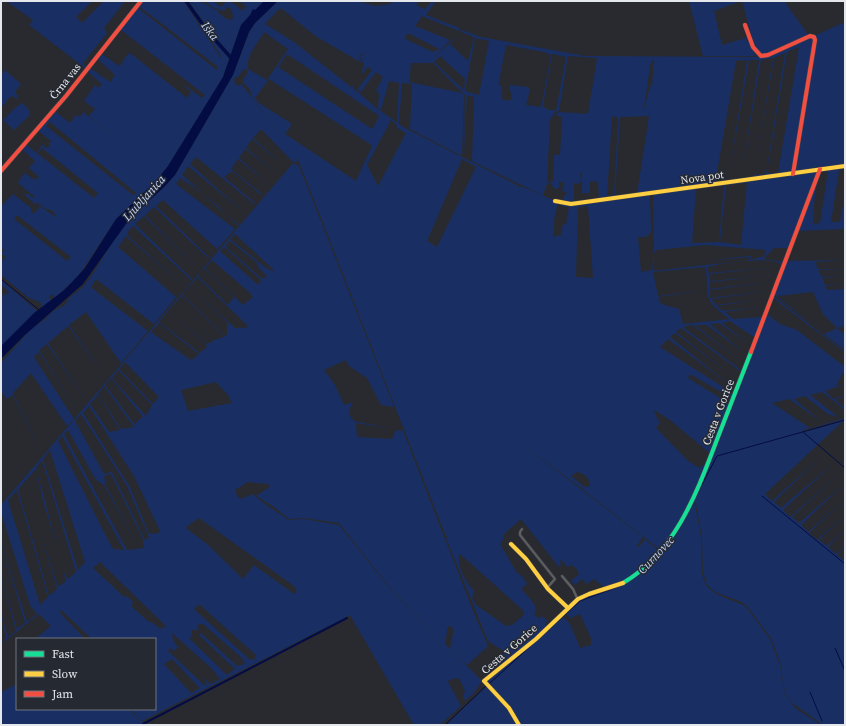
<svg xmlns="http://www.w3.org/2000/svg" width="846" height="726" font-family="'Source Serif 4',serif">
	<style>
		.green { fill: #192f64; fill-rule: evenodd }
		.water { fill: #040c44 }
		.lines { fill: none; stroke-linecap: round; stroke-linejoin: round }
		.stream { stroke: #040c44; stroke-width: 1 }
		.canal { stroke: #040c44; stroke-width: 2 }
		.river { stroke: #040c44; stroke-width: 3.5 }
		.street-casing { stroke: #44454a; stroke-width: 3 }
		.fast-casing { stroke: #44454a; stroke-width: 5 }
		.slow-casing { stroke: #44454a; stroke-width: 5 }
		.jam-casing { stroke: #44454a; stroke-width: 5 }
		.street { stroke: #5c5e61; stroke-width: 2 }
		.fast { stroke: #16e098; stroke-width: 4 }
		.slow { stroke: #ffcf43; stroke-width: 4 }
		.jam { stroke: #f24e42; stroke-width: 4 }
		.labels { text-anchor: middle; stroke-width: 3; stroke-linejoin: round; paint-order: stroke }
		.street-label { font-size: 11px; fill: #e4e7ec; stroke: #252932 }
		.water-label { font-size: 12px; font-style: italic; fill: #c2d5fb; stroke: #252932 }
	</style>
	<rect width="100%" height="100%" fill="#282a2f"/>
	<path class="green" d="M6,1H92L76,17L82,23L104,1H125L104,28L107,33L83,63L86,66L85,68L29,25L33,20Z
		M144,1H183L221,58L222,57L184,1H185L229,59L223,77L168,166L157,180L116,219L79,275L54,299V294L49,296L51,301L43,307L40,302L29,298L1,275V259L3,260L6,257L1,253L4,250L1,247V206L13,194L31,208V213H34L39,208L38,205L57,218L52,210L46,209L38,203L35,204L25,195L27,193L33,198L35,197L18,183L24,173L35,180L39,177L29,168L35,161L23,150L27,145L36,153L43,144L45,148L49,147V142H52L39,131L56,112L70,123L76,115L80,117L83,112L123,143L89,116L95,109L84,101L95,85L99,88L102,84L88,72L90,68L110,82L115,75L98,59L102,54L119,66L123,62L126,56L130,53L187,98L191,92L182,83L202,98L205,95L121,30ZM140,7L217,66V70L139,9ZM50,122L136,193L133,195L46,126ZM42,148L98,193L94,198L37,153ZM17,215L71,257L67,261L14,219Z
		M188,1H189L204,15L190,1C206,1 206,6 219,11L218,13L223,16V18H227L230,21L232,18L234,19L231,9L227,7L224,11L214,8L204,1H213L221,7L227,1H230L243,11L246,6L240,1H264L241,25L230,57Z
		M278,1H356L376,6L390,4L392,3L390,1H419L416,5L425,9L432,1H436L426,15L459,28V31L422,16L415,26L450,40L434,58L459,34L450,44L468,61L474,37L461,32L462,30L481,37L585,56L763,57L811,37L814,41L791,173L753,179L754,175L766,174L785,53L774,58L755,170L773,58L761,60L742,173L759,60H749L729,174L747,60L736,61L715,184L637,194L649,116L622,117H620L615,197L606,196L599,199L598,181L590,182V193H582V173H580L581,182L577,184L574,183V202L563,203L564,197L567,192L562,191L564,182H559V188L554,189L550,181H553L554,155H560L562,117L555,115L559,112L588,114L597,58L568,56L559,111L555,112L550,120L547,180L549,184L546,185V190L544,191V196L472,161L474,97L467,95L464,156L465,95L433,63H411L409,82L462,93L464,95L462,156L410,129L412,84L402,83L399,123L397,122L399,83L389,81L381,110L378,108L379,94L376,91L383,77L376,72L360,93L358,89L372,70L368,67L361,75L364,64L360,57L367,52L359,56V59L363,62H360L317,37L282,9H279L265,24L294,42L351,87L353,86V88L375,107L405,128L517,185L519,188L520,186L558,202L554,220L553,238L557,235L560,236L558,246L563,224H566L569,207L562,206V204L650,194L651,232L646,237H638L641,272L652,270L654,249L653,193L818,172L789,248H774L763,259L784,262L782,265C773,255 720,263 707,267L708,273L780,267L709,274L710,281L777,275L710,282V289L773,282L710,290V298L769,291L711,299L716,305L766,299L716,306L723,311L762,307L725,312L733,319L762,317L755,338L730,321L722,323L750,345L719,323L710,324L746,354L707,325H695L743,363L693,325L685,326L684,328L741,370L740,371L681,328L676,332L737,379L675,333L670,337L734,388L668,339L660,347L734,394L732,398L730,397L690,374L688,378L730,404L711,454L670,420L656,411L654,412L660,423L656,427L658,430L687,460L699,468L708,462L685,513L662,548H658L582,489L583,486L588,487L590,484C589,477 583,473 577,472L571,476L583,486L581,488L518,441L643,537L636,547L640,546L645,539L659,551C644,570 627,581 605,588L594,579L587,584L582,579L575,585L571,581L579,574L576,568L571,565L568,567L561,560L560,561L561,566L559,567L521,519L503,535L504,538L500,544L517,573L522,576L527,584L521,589C527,596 541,607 534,614L539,619L542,616L548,621L545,623L547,626L505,665L500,667L496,660L505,652L488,641L446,538L449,535L446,536L436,511L299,162L296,158L297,162H293L261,129L253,138L285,167L252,139L246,148L278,174L245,149L239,158L270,185L238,159L231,169L262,194L261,195L232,171L224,177L255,203L254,204L196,157L190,164L246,214L188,166L182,175L204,193L181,177L239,225L238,226L218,206L180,178L176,184L235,229L217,249L163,200L156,206L209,257L208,258L154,207L145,215L198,269L144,216L135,224L192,279L191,280L133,226L129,230L127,235L184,286L126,236L118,247L176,297L154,324L96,279L91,287L93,289L148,331L121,363L86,312L69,325L104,376L68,326L48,343L87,402L47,344L39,350L78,413L39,352L34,357L74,419L67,426L31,373L13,393L31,431L41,457L31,432L13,395L6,399L1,390V363L31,329L44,320L53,311L65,305L70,297L82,288L90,278L117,235L131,217L163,188L175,175L233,75L249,32L255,23ZM264,32L288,49L267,80L248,69C245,57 258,43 264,32ZM407,34H410L439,49L433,52L405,39ZM475,38L489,41L479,95L465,91ZM506,45L544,52L551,55L541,107L526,105L530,89L527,87L510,85C508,91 514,94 510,101L501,99L502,86H499V81ZM799,47L778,173H767V171L787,52ZM287,54L378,115L379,117L372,129L278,67ZM552,54L566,57L556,111L546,109L543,106ZM440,56L465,79L464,90L434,62ZM654,60L652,86H650L643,113L651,61ZM246,69L248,72L243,80V83L250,89L251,95L295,156L254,100L241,84L237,86L234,81L235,77H238L243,70ZM269,79L370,144L372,146L356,181L285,134L292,124L259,103L255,98ZM612,116L618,118L614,195L607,196ZM391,120L396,124L397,128L383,154L397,128L406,133L378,186L367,165ZM462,159L476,167L437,247L427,241ZM747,183L741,245L720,242L726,185ZM724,185L719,242L692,243L696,189ZM588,206L593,278L576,277V275L578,207ZM705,245L766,250L764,256L751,260V256H747L704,261L749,257L750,260L653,271L654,254L656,250ZM705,267C708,277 706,286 708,296C710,306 722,313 730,319L683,324L679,309L661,304L658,297L707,290L658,296L653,272ZM460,554L524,611V615L512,625L506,626L476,605L472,598L474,591C467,584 455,564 460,554Z
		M689,1H741L714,11L722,45L749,37L746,40L753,46L755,56H703Z
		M742,1H784L809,36L772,53L761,55L755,49L756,47L755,48Z
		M845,22L843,24H845V166L816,167L796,172L814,36Z
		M5,70L21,84L15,92L18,97L16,99L13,96L9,98L1,108V75Z
		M22,103L28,108L30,115L14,130L3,120L15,108Z
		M293,163L299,166L394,407L381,405L367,378L349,366L346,360L324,370L335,385L344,405L353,402L349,410L350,416L354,421L392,429L356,423L357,437L392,439L396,430L403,431L471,606L488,646L467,665L450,649L454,628L452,629L450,626H448L445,644L392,590L339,523L304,518L289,519L274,507L258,497L257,495L270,487L268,484L247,482L239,488L235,489L237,496L241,499L253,494C262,504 277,511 288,520L304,519L339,525L392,591L482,681L473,694L465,701L463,696L465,691L459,678L449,680L448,682L461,706L440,725H414L350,615L142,721L130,709H155V639H92L61,610L60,611L61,614L85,639H35L51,626L39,614L1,644L6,638L1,613L8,637L16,631L1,577L17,629L25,623L1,542L27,622L37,614L30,605L1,512V505L153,327L154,328L151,332L189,359L192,360L199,354L159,323L155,328L153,327L200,272L198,276L228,305L234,297L205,269L201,271ZM235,234L274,270L273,271L266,268L230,239ZM229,241H230L257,263L259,268L267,276L263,279L260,277L227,248L226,245ZM224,247L261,280L258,285L220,251ZM212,260L250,293L253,297L243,305L205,268ZM197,277L249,327L242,328L194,281ZM194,281L240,326L241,328H235L189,286ZM189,286L227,322V335L225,336L182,294ZM182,295L224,336V337L214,340L175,303ZM175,303L209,335L214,341L207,344L169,310ZM169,310L206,344L207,347L200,353L159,322ZM125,362L159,397L153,404L119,369ZM118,370L152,405L146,416L112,378ZM111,378L143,417L138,420L135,425L105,385ZM216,382L228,395L232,403L188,411L181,390ZM104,386L134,427L121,429L98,394ZM98,395L120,430L109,432L90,404ZM89,406L134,476L160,531L159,533L149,534L130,487L83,413ZM81,414L127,486L148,535L149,538L145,540L113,474L111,472L104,474L75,421ZM68,430L96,480L104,485L139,548L106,486L104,476L111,474L143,539L144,548L127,550L66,438L64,434ZM62,436L124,550L113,549L106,536L58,441ZM50,450L85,562L78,570L43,459ZM42,460L76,572L68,579L63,571L66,581L58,587L41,534L57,589L49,596L18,489L36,469L43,501L58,549L36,468ZM17,490L48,597L40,605L8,500ZM199,518L294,586L297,590L294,594L254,565L243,579L207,544L187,529L186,527ZM100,562L166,626L160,629L152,622L150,623L131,606L133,602L127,596L124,597L93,568ZM199,604L256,655L255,659L250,660L194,609ZM199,624H203L242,658L245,664L237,666L201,633L199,635L235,669L227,675L189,638L192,636V630H199L197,626ZM172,633L210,667L220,679L210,684L203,677L207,684L204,685L168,651L170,648L174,651L178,647L173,640ZM172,659L200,688L191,693L164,664Z
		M845,167V169L839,170L831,222H840L845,193V229L797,231L820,171ZM828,171L820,223L813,224C814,207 814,188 821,172Z
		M845,260L815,262L818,269H845L818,270L822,277L845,276L822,278L825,285L845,284L825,286L827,290L845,289V325L837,328L823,314L813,292L777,296L823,333L773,294L786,261Z
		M1,280L37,311L1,348V298L3,296L1,292L5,295L9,292L1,285Z
		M773,296L845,352V353L773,298L767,314L780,324L797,330L845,367V372L842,374L836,386L845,384L825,391L833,399L845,395L835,400L843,407L845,406V410L822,392L810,395L838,417L828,414L805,396L794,399L822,422L789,399L772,403L810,428L845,418V419L803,430L804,432L843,421L765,494L772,501L823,455L774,502L781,508L834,463L783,510L790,517L842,471L792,517L799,523L845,483L801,525L808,532L845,499L809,533L817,540L845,515L819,540L827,546L845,530L828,547L836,554L845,546L837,555L845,561V725H823L791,702L785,692L780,662L771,638L746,605L739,601L715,592L707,585L703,572L702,537L696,504L693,501Z
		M845,325L838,329L845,335V350L824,334Z
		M692,503L695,505L701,537L702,574L706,586L716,594L745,606L770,639L780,666L785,694L795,708L821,725H520L510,708L489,684L546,632L488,684L487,681L502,669L562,615L570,624L580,648L591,645V638L580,614L570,618L565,612L582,598L628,581L664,549Z
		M17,684V709H128L146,725H1V692Z
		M487,686L506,705L518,725H446Z"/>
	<path class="water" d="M264,1H278L255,23L249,32L233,75L175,175L163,188L131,217L83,284L25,335L1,359V346L34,313L63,291L73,281L85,268L116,219L157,180L168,166L223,77L241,25L250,15L253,9L255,10Z"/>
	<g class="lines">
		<path class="stream" d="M1,279L39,310
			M803,432L845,468
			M762,496L845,564
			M655,560L676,534L717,456L845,420
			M645,570L650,565
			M835,648L845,671
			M489,684L580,601L623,585L634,578
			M810,692L822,721
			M445,725L486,686"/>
		<path class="canal" d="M143,724L347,618"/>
		<path class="river" d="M186,1L208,32L234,61"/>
		<g class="street-casing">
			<path id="street" d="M522,529L520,532V535L555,579L547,588
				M562,576L573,589L578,600"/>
		</g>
		<g class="fast-casing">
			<path id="fast" d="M623,583C676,552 697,492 718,437C729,409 740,380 751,352"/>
		</g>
		<g class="slow-casing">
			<path id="slow" d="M555,201L571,204L845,166
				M511,544L526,559L548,589L568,608
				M519,725L509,708L484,681L536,639L578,599L589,594L623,583"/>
		</g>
		<g class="jam-casing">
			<path id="jam" d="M745,25L753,47L761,56L768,55L810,36L814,37L815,40L793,174
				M1,171L66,96L141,1
				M751,352L820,169"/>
		</g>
		<use href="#street" class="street"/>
		<use href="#fast" class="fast"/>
		<use href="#slow" class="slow"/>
		<use href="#jam" class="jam"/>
	</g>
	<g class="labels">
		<g class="street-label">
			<text transform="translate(65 81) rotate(-51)" y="4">Črna vas</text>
			<text transform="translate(702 177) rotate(-8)" y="4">Nova pot</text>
			<text transform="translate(718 412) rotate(-69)" y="4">Cesta v Gorice</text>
			<text transform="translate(509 649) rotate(-41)" y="4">Cesta v Gorice</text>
		</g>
		<g class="water-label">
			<text transform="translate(210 31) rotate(52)" y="4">Iška</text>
			<text transform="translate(144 198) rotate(-48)" y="4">Ljubljanica</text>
			<text transform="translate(656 555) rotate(-47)" y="4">Curnovec</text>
		</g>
	</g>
	<rect width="846" height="726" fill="none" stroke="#e4e7ec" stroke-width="4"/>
	<rect x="16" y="638" width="140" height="72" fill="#252932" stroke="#71757c"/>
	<rect x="24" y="651" width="20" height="6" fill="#16e098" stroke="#71757c"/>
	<text x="52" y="658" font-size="12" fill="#e4e7ec">Fast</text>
	<rect x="24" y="671" width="20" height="6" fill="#ffcf43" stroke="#71757c"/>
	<text x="52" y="678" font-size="12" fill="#e4e7ec">Slow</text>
	<rect x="24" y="691" width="20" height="6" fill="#f24e42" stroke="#71757c"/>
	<text x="52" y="698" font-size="12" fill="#e4e7ec">Jam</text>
</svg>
